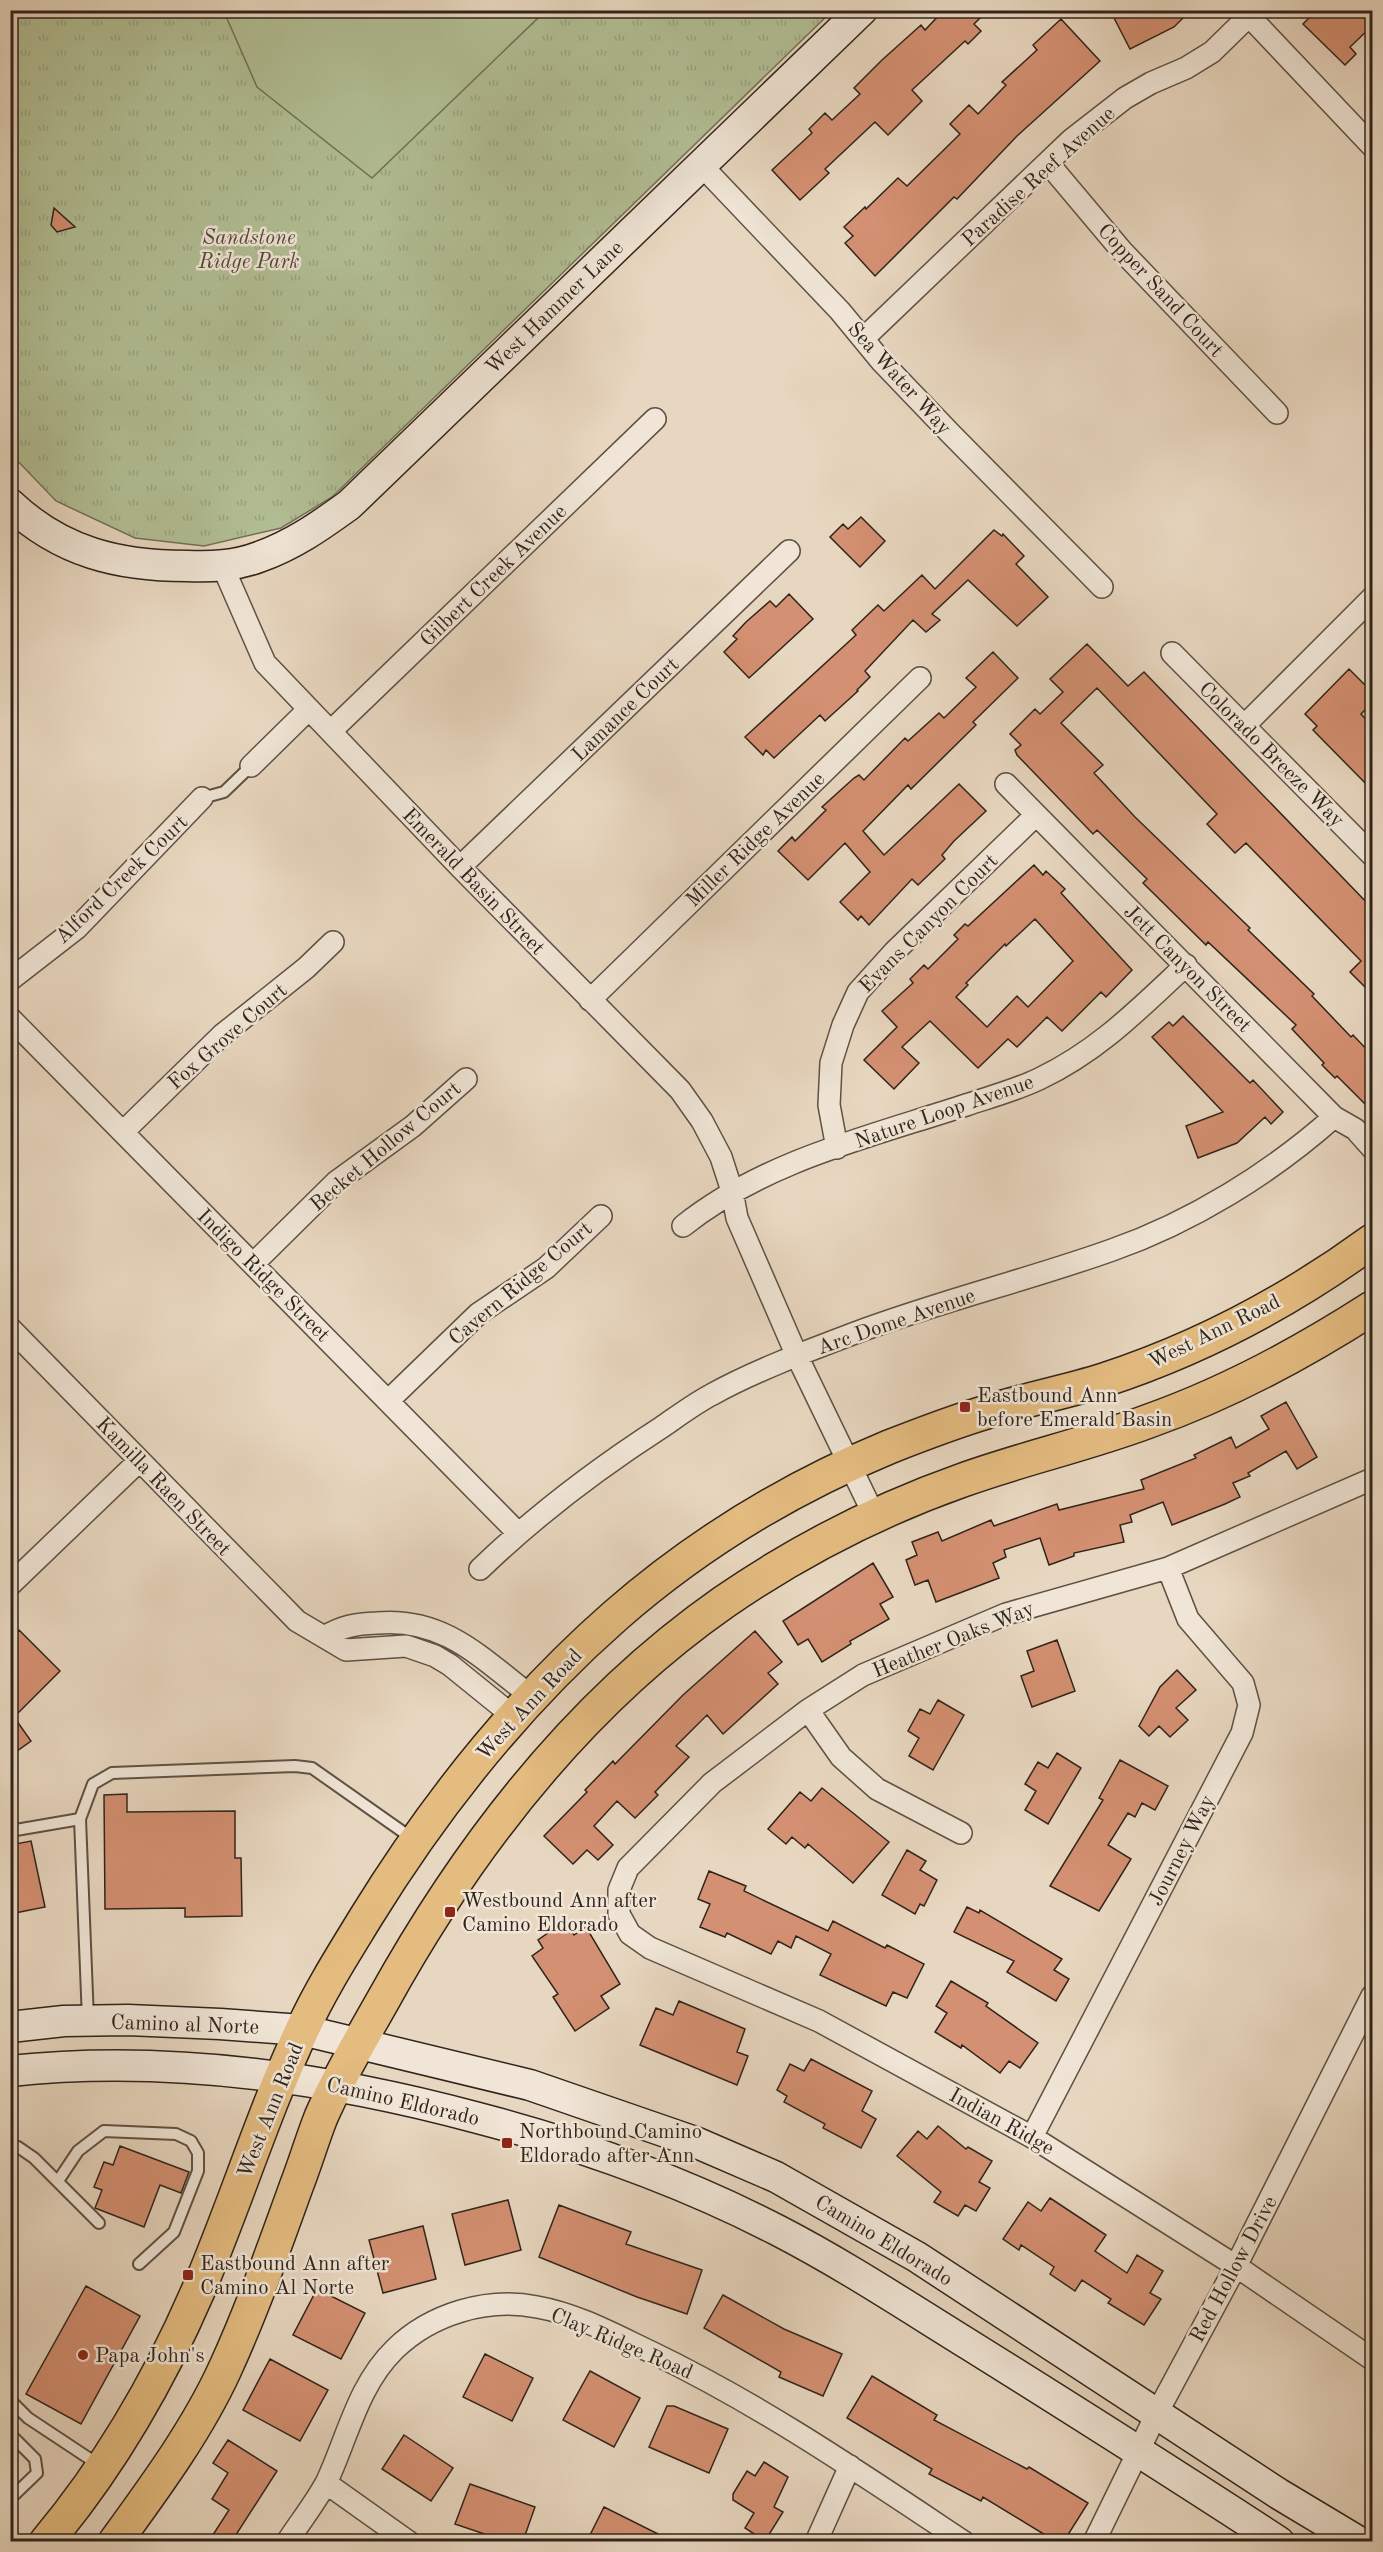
<svg xmlns="http://www.w3.org/2000/svg" width="1383" height="2552" font-family="'Old Standard TT',serif">
	<style>
		.grass { fill: url(#grass-tufts); stroke: #717258; stroke-width: 1.5 }
		.pitch { fill: #b2bf95; stroke: #717258; stroke-width: 1.5 }
		.building { fill: #d49072; stroke: #30241b; stroke-width: 1.5; fill-rule: evenodd }
		.lines { fill: none; stroke-linecap: round; stroke-linejoin: round }
		.lane-casing { stroke: #5e5144; stroke-width: 14 }
		.street-casing { stroke: #5e5144; stroke-width: 24 }
		.secondary-casing { stroke: #30241b; stroke-width: 33 }
		.primary-casing { stroke: #30241b; stroke-width: 36 }
		.lane { stroke: #f0e5d6; stroke-width: 10 }
		.street { stroke: #f0e5d6; stroke-width: 21 }
		.secondary { stroke: #f0e5d6; stroke-width: 30 }
		.primary { stroke: #e4bc80; stroke-width: 33 }
		.poi-dot { fill: #8f2418; stroke: #f0e5d6; stroke-width: 2 }
		.labels { text-anchor: middle; stroke-width: 5; stroke-linejoin: round; paint-order: stroke }
		.street-label { font-size: 21px; fill: #30241b; stroke: #f0e5d6 }
		.park-label { font-size: 21px; font-style: italic; fill: #504b3a; stroke: #f0e5d6 }
		.poi-label { font-size: 21px; fill: #30241b; stroke: #f0e5d6; text-anchor: start }
	</style>
	<defs>
		<pattern id="grass-tufts" width="24" height="20" patternUnits="userSpaceOnUse" patternTransform="scale(1.5)"><rect width="24" height="20" fill="#b2bf95"/><path d="M3 7l-1-3M5 7V3M7 7l1-3M15 17l-1-3M17 17v-4M19 17l1-3" fill="none" stroke="#99a480"/></pattern>
	</defs>
	<rect width="100%" height="100%" fill="#e8d7c0"/>
	<filter id="stains"><feTurbulence type="fractalNoise" baseFrequency=".00333" numOctaves="4"/><feColorMatrix values="0 0 0 0 .2 0 0 0 0 .09 0 0 0 0 .02 0 0 0 .5 -.17"/></filter>
	<radialGradient id="worn" r=".72"><stop offset=".6" stop-color="#630" stop-opacity="0"/><stop offset="1" stop-color="#630" stop-opacity=".3"/></radialGradient>
	<path class="grass" d="M11,11H832L332,497L281,528L204,546L135,538L56,501L11,454Z"/>
	<path class="pitch" d="M226,11V10L541,11L540,16L372,178L257,87L225,14Z"/>
	<path class="building" d="M944,10H988L974,24L981,31L968,44L965,41L912,90L922,101L888,135L875,122L825,169L829,173L800,200L772,170L812,133L809,129L825,113L832,120L860,94L854,88L882,60L921,25L925,30Z
		M1110,10H1191L1174,27L1130,49Z
		M1317,10H1372V26L1350,47L1356,54L1345,65L1303,24Z
		M1061,19L1100,61L1017,136L957,199L954,197L875,276L845,243L853,236L844,227L865,207L866,209L898,178L907,186L960,134L950,124L969,105L978,114L1006,85L1002,82L1037,50L1033,45Z
		M54,208L75,227L57,232L51,225Z
		M861,517L885,541L860,567L830,537L843,524L848,529Z
		M994,530L1002,536L1003,534L1024,556L1016,564L1048,597L1017,626L968,580L932,614L940,620L926,632L913,620L865,671L870,677L857,690L858,691L825,721L820,715L774,758L766,750L763,755L745,737L856,635L852,630L878,605L884,611L922,575L935,589Z
		M789,594L813,619L749,678L724,652L737,639L733,636L746,622L770,601L776,607Z
		M1087,644L1128,686L1144,672L1372,908V994L1350,972L1361,961L1246,843L1235,853L1207,824L1217,814L1097,688L1061,723L1103,765L1094,773L1135,817L1223,902L1250,928L1248,930L1314,994L1312,996L1351,1037L1353,1035L1372,1055V1111L1337,1076L1335,1078L1322,1065L1324,1063L1292,1029L1296,1025L1208,942L1206,945L1143,883L1147,879L1097,830L1093,834L1017,755L1015,750L1021,745L1010,734L1035,709L1040,714L1063,692L1050,679Z
		M993,652L1018,678L973,722L976,725L911,789L908,785L863,831L884,855L959,784L986,811L954,841L942,855L945,859L918,885L912,879L869,925L861,916L858,920L840,902L870,872L845,843L808,880L778,851L792,837L795,841L826,810L822,807L854,778L859,775L864,780L905,738L908,741L939,713L944,718L976,687L966,678Z
		M1349,669L1372,692V703L1361,714L1372,726V790L1313,730L1317,726L1305,714Z
		M1034,865L1043,875L1046,871L1065,889L1061,893L1132,970L1106,997L1101,992L1062,1031L1047,1017L1017,1047L1008,1039L978,1068L930,1021L902,1047L919,1063L894,1089L864,1060L897,1027L882,1011L913,983L910,979L924,965L928,969L958,939L954,935L965,924L968,926ZM1035,919L1073,961L1028,1007L1017,996L987,1027L956,997L968,985L966,983L1005,944L1006,946Z
		M1183,1016L1250,1083L1253,1080L1283,1112L1271,1124L1265,1117L1237,1143L1198,1158L1186,1126L1223,1112L1152,1037L1169,1022L1173,1026Z
		M1286,1402L1317,1457L1297,1469L1286,1451L1248,1473L1250,1476L1233,1483L1240,1497L1225,1504L1172,1525L1163,1502L1130,1515L1132,1522L1120,1525L1124,1542L1074,1553V1556L1049,1565L1040,1538L1004,1550L1006,1557L993,1563L999,1578L936,1602L928,1580L915,1585L906,1560L917,1555L912,1542L938,1532L942,1541L991,1520L994,1526L1057,1504L1059,1510L1144,1489L1141,1480L1196,1458L1194,1455L1231,1437L1236,1448L1269,1429L1261,1416Z
		M873,1563L893,1597L880,1604L889,1619L850,1641L851,1644L822,1662L808,1639L798,1645L783,1621Z
		M19,1630L60,1671L14,1717L31,1741L10,1756V1639Z
		M755,1631L782,1662L768,1673L778,1684L723,1734L707,1715L676,1746L689,1757L655,1792L658,1795L635,1818L617,1801L594,1826L613,1845L598,1860L587,1850L573,1864L544,1836L587,1792L585,1790L613,1761L615,1764L683,1695Z
		M1057,1640L1075,1691L1032,1707L1021,1676L1034,1671L1027,1651Z
		M1177,1670L1196,1690L1176,1708L1188,1720L1170,1737L1159,1726L1149,1736L1139,1726L1160,1687Z
		M938,1700L964,1715L933,1770L909,1756L919,1738L908,1731L920,1709L930,1714Z
		M1057,1753L1081,1768L1048,1824L1025,1810L1036,1791L1025,1784L1038,1762L1048,1768Z
		M1120,1760L1168,1786L1155,1810L1142,1803L1135,1817L1128,1813L1108,1845L1131,1859L1099,1911L1050,1886L1103,1800L1099,1798Z
		M822,1788L889,1842L853,1883L808,1844L805,1848L792,1837L786,1844L768,1829L800,1792L811,1801Z
		M127,1794V1812L235,1811V1858H241L242,1916L185,1917V1908L105,1909L104,1795Z
		M31,1841L45,1907L10,1914V1845Z
		M907,1850L926,1861L920,1870L937,1880L924,1906L920,1904L915,1914L882,1895Z
		M709,1871L746,1886L744,1891L828,1931L833,1921L885,1948L887,1945L924,1964L907,1998L893,1992L886,2006L820,1975L831,1954L796,1936L791,1948L778,1941L771,1954L727,1933L725,1937L700,1927L710,1904L698,1899Z
		M967,1907L979,1913L980,1910L1062,1959L1054,1970L1069,1979L1056,2001L1007,1972L1014,1961L954,1932Z
		M565,1921L574,1935L586,1927L620,1984L601,1996L609,2008L575,2031L553,1997L558,1994L532,1956L543,1948L538,1940Z
		M951,1981L988,2003L986,2006L1038,2043L1020,2068L1009,2061L1000,2073L962,2045L961,2048L935,2032L947,2013L936,2006Z
		M679,2001L745,2029L737,2052L748,2056L737,2085L640,2045L656,2008L673,2015Z
		M811,2059L872,2091L862,2111L876,2119L861,2148L823,2128L825,2124L784,2102L787,2096L777,2090L790,2064L804,2071Z
		M938,2126L966,2149L968,2147L992,2161L979,2182L990,2188L976,2211L965,2205L958,2216L934,2202L941,2192L897,2156L918,2131L927,2139Z
		M120,2146L189,2172L181,2193L160,2185L144,2227L95,2208L102,2190L94,2187L104,2162L113,2165Z
		M1050,2198L1106,2235L1095,2251L1127,2273L1137,2255L1163,2271L1150,2293L1161,2299L1144,2325L1108,2303L1111,2299L1082,2280L1075,2291L1050,2274L1054,2267L1021,2245L1019,2250L1003,2239L1028,2202L1041,2211Z
		M508,2200L521,2250L465,2265L452,2214Z
		M559,2205L631,2232L626,2244L702,2270L687,2314L637,2297L539,2257Z
		M423,2226L436,2279L383,2293L369,2240Z
		M86,2286L140,2316L81,2424L26,2394Z
		M317,2289L365,2313L341,2359L293,2335Z
		M723,2295L784,2329L842,2354L823,2396L779,2377L781,2372L704,2328Z
		M485,2354L533,2378L512,2421L463,2397Z
		M270,2359L328,2390L300,2441L243,2410Z
		M590,2371L640,2398L614,2447L563,2420Z
		M872,2376L937,2415L934,2420L1027,2469L1029,2467L1088,2503L1064,2541H1055L983,2497L981,2501L929,2474L932,2469L847,2418Z
		M667,2406H674L728,2429L709,2473L649,2447Z
		M404,2435L453,2468L431,2501L382,2469Z
		M228,2440L277,2471L232,2541H209L229,2510L212,2499L228,2473L213,2463Z
		M764,2462L788,2477L774,2507L783,2512L765,2541L745,2528L754,2513L733,2500V2494L747,2471L755,2476Z
		M470,2484L535,2507L523,2541H505L455,2524Z
		M604,2507L672,2541H587Z"/>
	<g class="lines">
		<g class="lane-casing">
			<path id="lane" d="M202,798L224,792L251,766
				M10,1831L80,1819
				M88,2020L80,1819L93,1784L112,1773L295,1766L312,1768L413,1839
				M18,2147L34,2158L99,2223
				M58,2181L78,2151L104,2131L176,2134L191,2141L198,2153V2171L174,2232L139,2264
				M10,2400L28,2418L99,2465
				M10,2434L35,2459L37,2473L10,2499"/>
		</g>
		<g class="street-casing">
			<path id="street" d="M1249,16L1372,146
				M1048,163L1122,251L1277,413
				M702,166L840,311L882,362L950,433L1102,587
				M863,339L1071,140L1125,98L1151,83L1186,68L1212,52L1255,10
				M223,567L265,663L460,867L680,1090L702,1121L721,1157L732,1191L737,1218L797,1356L874,1515
				M1172,653L1372,855
				M1244,726L1372,598
				M331,731L655,419
				M251,766L309,709
				M1006,784L1334,1117L1355,1129L1372,1148
				M460,867L789,551
				M10,980L77,928L202,798
				M590,1000L920,678
				M10,1018L518,1533
				M123,1132L222,1035L306,968L333,942
				M837,1148L829,1105L831,1063L843,1025L858,992L894,952L1036,815
				M683,1226C764,1161 869,1137 966,1105C990,1097 1016,1090 1039,1079C1098,1051 1138,1010 1186,965
				M253,1264L336,1182L413,1126L466,1079
				M10,1328L297,1621L346,1650L406,1646L435,1656L450,1665L513,1716
				M388,1401L478,1314L546,1268L601,1216
				M1372,1479L1168,1568L1006,1614L863,1675L808,1710L712,1783L628,1868L619,1890V1914L630,1934L650,1948L819,2021L1032,2137L1236,2266L1372,2359
				M480,1569C536,1515 597,1469 662,1427C678,1416 694,1404 711,1395C754,1371 810,1350 855,1333C940,1301 1028,1280 1112,1250C1192,1222 1271,1173 1334,1117
				M10,1585L139,1461
				M324,1637C343,1626 355,1624 377,1623C444,1617 481,1658 531,1696
				M808,1710L841,1757L877,1789L961,1833
				M1032,2137L1242,1733L1249,1705L1243,1683L1188,1619L1168,1568
				M326,2483L409,2542
				M287,2542C300,2522 316,2502 327,2481C348,2436 358,2385 395,2349C431,2314 487,2297 537,2307C577,2314 615,2335 651,2352C761,2405 862,2474 964,2542
				M816,2542L850,2466
				M1094,2542L1157,2413L1236,2266L1372,1996"/>
		</g>
		<g class="secondary-casing">
			<path id="secondary" d="M10,504C61,552 118,566 187,566C212,567 235,566 259,557C293,545 320,526 349,505L862,10
				M10,2027L64,2021L128,2020L220,2024L302,2030L530,2085L695,2142L776,2177L917,2257L1279,2494L1359,2542
				M10,2071C168,2054 326,2077 478,2118C581,2145 682,2181 777,2230C843,2264 905,2305 968,2344C1072,2409 1176,2475 1279,2542"/>
		</g>
		<g class="primary-casing">
			<path id="primary" d="M46,2542C109,2467 159,2381 198,2291C235,2205 263,2113 303,2028C321,1989 344,1953 366,1917C435,1805 516,1703 615,1616C695,1546 790,1488 889,1447C922,1434 956,1421 990,1411C1028,1399 1066,1392 1104,1380C1199,1349 1291,1300 1372,1241
				M115,2542C155,2487 197,2430 225,2369C252,2310 274,2248 296,2187C305,2164 312,2140 321,2117C338,2078 361,2039 382,2002C467,1848 578,1704 724,1602C798,1551 878,1510 963,1480C1024,1458 1088,1444 1149,1421C1228,1393 1302,1353 1372,1308"/>
		</g>
		<use href="#lane" class="lane"/>
		<use href="#street" class="street"/>
		<use href="#secondary" class="secondary"/>
		<use href="#primary" class="primary"/>
	</g>
	<g class="poi-dot">
		<rect x="959" y="1401" width="12" height="12" rx="3"/>
		<rect x="444" y="1906" width="12" height="12" rx="3"/>
		<rect x="501" y="2137" width="12" height="12" rx="3"/>
		<rect x="182" y="2269" width="12" height="12" rx="3"/>
		<circle cx="83" cy="2355" r="6"/>
	</g>
	<g class="labels">
		<g class="street-label">
			<text transform="translate(1038 176) rotate(-42)" y="7">Paradise Reef Avenue</text>
			<text transform="translate(1161 290) rotate(47)" y="7">Copper Sand Court</text>
			<text transform="translate(554 307) rotate(-44)" y="7">West Hammer Lane</text>
			<text transform="translate(900 378) rotate(48)" y="7">Sea Water Way</text>
			<text transform="translate(493 575) rotate(-44)" y="7">Gilbert Creek Avenue</text>
			<text transform="translate(625 709) rotate(-44)" y="7">Lamance Court</text>
			<text transform="translate(1272 754) rotate(45)" y="7">Colorado Breeze Way</text>
			<text transform="translate(755 839) rotate(-44)" y="7">Miller Ridge Avenue</text>
			<text transform="translate(121 879) rotate(-44)" y="7">Alford Creek Court</text>
			<text transform="translate(474 881) rotate(46)" y="7">Emerald Basin Street</text>
			<text transform="translate(928 923) rotate(-45)" y="7">Evans Canyon Court</text>
			<text transform="translate(1188 968) rotate(45)" y="7">Jett Canyon Street</text>
			<text transform="translate(227 1036) rotate(-41)" y="7">Fox Grove Court</text>
			<text transform="translate(944 1111) rotate(-19)" y="7">Nature Loop Avenue</text>
			<text transform="translate(385 1146) rotate(-40)" y="7">Becket Hollow Court</text>
			<text transform="translate(264 1275) rotate(45)" y="7">Indigo Ridge Street</text>
			<text transform="translate(520 1283) rotate(-40)" y="7">Cavern Ridge Court</text>
			<text transform="translate(896 1321) rotate(-19)" y="7">Arc Dome Avenue</text>
			<text transform="translate(1214 1331) rotate(-26)" y="7">West Ann Road</text>
			<text transform="translate(164 1486) rotate(46)" y="7">Kamilla Raen Street</text>
			<text transform="translate(953 1639) rotate(-22)" y="7">Heather Oaks Way</text>
			<text transform="translate(529 1704) rotate(-47)" y="7">West Ann Road</text>
			<text transform="translate(1181 1850) rotate(-63)" y="7">Journey Way</text>
			<text transform="translate(185 2024) rotate(2)" y="7">Camino al Norte</text>
			<text transform="translate(403 2101) rotate(13)" y="7">Camino Eldorado</text>
			<text transform="translate(270 2110) rotate(-68)" y="7">West Ann Road</text>
			<text transform="translate(1002 2121) rotate(29)" y="7">Indian Ridge</text>
			<text transform="translate(884 2240) rotate(31)" y="7">Camino Eldorado</text>
			<text transform="translate(1233 2269) rotate(-62)" y="7">Red Hollow Drive</text>
			<text transform="translate(622 2343) rotate(23)" y="7">Clay Ridge Road</text>
		</g>
		<g class="park-label">
			<text x="249" y="244">Sandstone<tspan x="249" dy="24">Ridge Park</tspan></text>
		</g>
		<g class="poi-label">
			<text x="977" y="1402">Eastbound Ann<tspan x="977" dy="24">before Emerald Basin</tspan></text>
			<text x="462" y="1907">Westbound Ann after<tspan x="462" dy="24">Camino Eldorado</tspan></text>
			<text x="519" y="2138">Northbound Camino<tspan x="519" dy="24">Eldorado after Ann</tspan></text>
			<text x="200" y="2270">Eastbound Ann after<tspan x="200" dy="24">Camino Al Norte</tspan></text>
			<text x="95" y="2362">Papa John's</text>
		</g>
	</g>
	<rect width="1383" height="2552" fill="none" stroke="#e8d7c0" stroke-width="36"/>
	<rect x="12" y="12" width="1359" height="2528" fill="none" stroke="#30241b" stroke-width="3"/>
	<rect x="18" y="18" width="1347" height="2516" fill="none" stroke="#30241b" stroke-width="1.5"/>
	<rect width="100%" height="100%" filter="url(#stains)"/>
	<rect width="100%" height="100%" fill="url(#worn)"/>
</svg>
